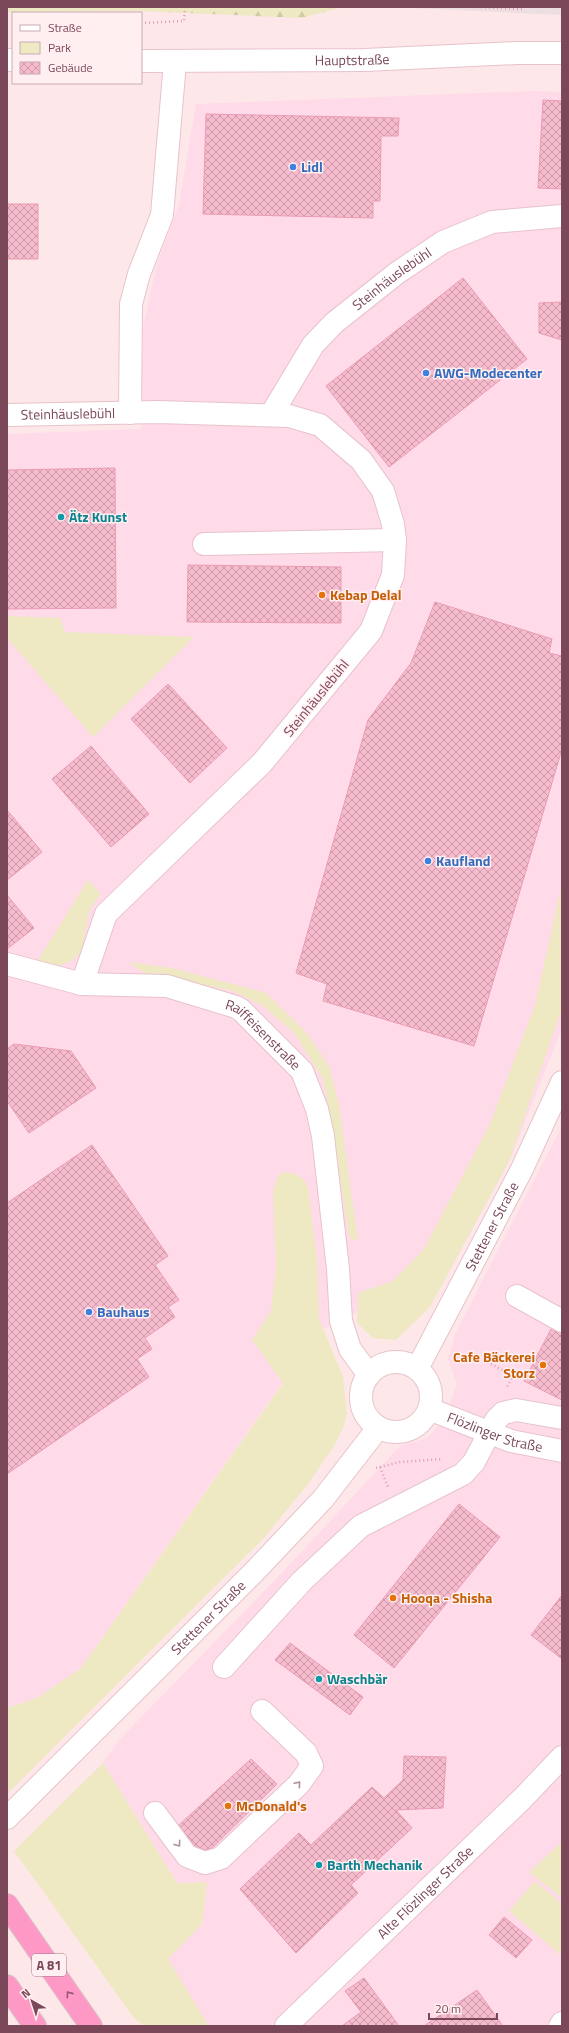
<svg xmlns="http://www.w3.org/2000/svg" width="569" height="2033" font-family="'Titillium Web',sans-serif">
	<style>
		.commercial { fill: #ffdae9 }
		.industrial { fill: #ecdee1 }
		.green { fill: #eee9c3 }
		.forest { fill: url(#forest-firs) }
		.building { fill: url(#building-cross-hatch); stroke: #eb9bb4 }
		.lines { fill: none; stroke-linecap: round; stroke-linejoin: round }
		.minor-casing { stroke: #e7c3cb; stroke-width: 24 }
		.highway-casing { stroke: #d7c8cd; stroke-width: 24 }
		.path { stroke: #dc9eb1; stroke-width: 2.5; stroke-dasharray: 1 3; stroke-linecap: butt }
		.minor { stroke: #fff; stroke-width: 22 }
		.highway { stroke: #fe99c5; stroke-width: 22 }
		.oneway { stroke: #b0919b }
		.oneway2 { stroke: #95586f }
		.shop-dot { fill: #3f7fe0; stroke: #ffeff1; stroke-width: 1.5 }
		.culture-dot { fill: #0f9aa8; stroke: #ffeff1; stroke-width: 1.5 }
		.food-dot { fill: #e8710a; stroke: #ffeff1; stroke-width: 1.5 }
		.labels { text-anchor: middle; stroke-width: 3; stroke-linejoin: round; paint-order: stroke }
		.shield { fill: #ffeff1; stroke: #a37a87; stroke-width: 1 }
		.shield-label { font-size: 13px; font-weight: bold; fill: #7b4859 }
		.street-label { font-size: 14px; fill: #7b4859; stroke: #ffeff1 }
		.shop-label { font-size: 14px; font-weight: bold; fill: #366cbe; stroke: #ffeff1; text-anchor: start }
		.culture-label { font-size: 14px; font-weight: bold; fill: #0d838f; stroke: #ffeff1; text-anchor: start }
		.food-label { font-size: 14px; font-weight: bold; fill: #c56008; stroke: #ffeff1; text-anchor: start }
	</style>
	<defs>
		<pattern id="forest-firs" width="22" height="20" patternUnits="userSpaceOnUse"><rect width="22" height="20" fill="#eee9c3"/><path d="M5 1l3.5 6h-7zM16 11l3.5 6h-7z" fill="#d0c9aa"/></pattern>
		<pattern id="building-cross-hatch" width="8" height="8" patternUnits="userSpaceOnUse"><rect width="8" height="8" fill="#f6bccd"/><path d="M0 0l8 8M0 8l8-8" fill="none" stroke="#cc9ba9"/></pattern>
	</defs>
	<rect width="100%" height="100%" fill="#fee7e9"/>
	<path class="commercial" d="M532,91L562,92V1028L510,1160L448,1274L413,1324L365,1325L357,1312L318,1332L81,1668L37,1698L7,1708V434L141,429L143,328L156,268L179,204L196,104Z
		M562,1126V2026H209L167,1959L202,1924L207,1882L177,1883L103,1763L118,1741L276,1579L400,1446L428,1438L446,1415L457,1384L448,1359L455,1334Z"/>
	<path class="industrial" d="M413,7H562V15L413,8Z"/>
	<path class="green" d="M7,616L60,618L65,632L194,637L93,737L7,638Z
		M88,880L101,894L90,909L81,953L71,961L58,966L38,960Z
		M562,883V1008L510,1159L430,1307L396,1340L373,1338L357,1323L358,1293L393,1281L424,1249L490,1124L535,1005Z
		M128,962L172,968L266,993L307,1033L330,1068L339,1105L358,1240L351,1239L348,1231L333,1131L323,1079L294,1033L263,1006L233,991L190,982L149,976Z
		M283,1172C295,1173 303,1175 308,1187L317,1259L319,1319L343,1377L347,1414L343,1428L334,1446L308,1484L263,1539L8,1793L7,1708L37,1698L81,1668L283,1383L252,1340L271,1311L276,1269L273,1193L277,1178Z
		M103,1763L177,1883L207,1882L202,1924L168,1959L209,2026H144L134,2018L14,1851Z
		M562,1842V1898L529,1872Z
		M535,1881L562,1904V1956L509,1911Z"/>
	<path class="forest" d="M7,7H343L302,18L140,11L7,12Z"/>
	<path class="building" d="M543,100L562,101V189L538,188Z
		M206,114L399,118L398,136H381L380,201H373V218L203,214Z
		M7,204H38V259H7Z
		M463,278L527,359L389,467L326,386Z
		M562,302V340L539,333V303Z
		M115,468L116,608L7,609V470Z
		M188,565L341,567V623L187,622Z
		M435,602L552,639L549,653L562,656V749L474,1046L323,1001L327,984L296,973L368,720L411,663Z
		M168,684L227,748L190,783L131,719Z
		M91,746L149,814L111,847L52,779Z
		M7,810L42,852L7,880Z
		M7,895L34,928L7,949Z
		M14,1044L71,1051L96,1088L29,1133L7,1101V1049Z
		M92,1145L168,1256L155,1265L179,1300L168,1307L175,1317L145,1338L152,1349L137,1359L149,1377L7,1474V1203Z
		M551,1329L562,1333V1400L524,1381Z
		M459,1504L500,1537L394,1668L354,1635Z
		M562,1595V1659L531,1635Z
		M290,1643L363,1697L350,1715L275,1660Z
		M404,1756L446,1757L443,1808L396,1810L412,1828L351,1885L358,1893L296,1953L240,1889L299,1833L311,1845L372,1787L384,1798L403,1780Z
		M251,1759L277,1784L212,1848L205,1850L195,1846L179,1825Z
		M504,1917L532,1940L516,1958L489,1935Z
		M364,1978L399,2026H342L361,2012L345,1991Z
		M477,1990L503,2026H424Z"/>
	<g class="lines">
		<g class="minor-casing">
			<g id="minor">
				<path d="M7,60H13"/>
				<path id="s1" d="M141,61L365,60L517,53H562"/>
				<path d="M130,413L131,304L139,274L162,215L175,62"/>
				<path id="s2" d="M7,415L158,412L289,416L320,425L361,460L383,491L393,524L395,540L393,575L371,631L262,763L106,914L82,984"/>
				<path id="s3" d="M271,415L313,345L334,323L397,273L443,242L492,222L562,216"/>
				<path d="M204,544L395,540"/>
				<path id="s4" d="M7,964L82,984L167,986L236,1007L241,1010L302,1071L317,1109L323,1136L338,1269L341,1321L350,1349L369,1375"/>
				<path d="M517,1296L562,1321"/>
				<circle cx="396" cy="1397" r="35"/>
				<path id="s5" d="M417,1369L522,1169L562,1082"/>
				<path id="s6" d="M429,1409L511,1441L562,1451"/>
				<path d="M224,1667L302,1581L361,1526L463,1474L474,1462L496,1420L503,1413L516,1410L562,1418"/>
				<path d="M155,1813L187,1856L205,1863L221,1858L299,1784L312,1766L306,1753L262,1711"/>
				<path id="s7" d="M7,1818L254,1572L323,1499L378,1428"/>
				<path id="s8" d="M286,2026L522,1799L562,1757"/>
				<path d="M560,2026L562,2023"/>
			</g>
		</g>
		<g class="highway-casing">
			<path id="highway" d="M7,1905L91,2026
				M7,1986L35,2026"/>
		</g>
		<path class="path" d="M473,7L524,9
			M141,23L184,21L185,7
			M484,1360L513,1376L506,1389
			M380,1467L388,1487
			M376,1468L400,1462L442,1459"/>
		<use href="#minor" class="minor"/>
		<use href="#highway" class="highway"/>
	</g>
	<defs><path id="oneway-chevron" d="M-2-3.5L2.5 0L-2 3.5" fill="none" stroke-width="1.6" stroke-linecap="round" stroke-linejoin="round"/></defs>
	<g class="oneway">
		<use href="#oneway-chevron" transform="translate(298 1784) rotate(-49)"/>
		<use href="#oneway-chevron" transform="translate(178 1844) rotate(54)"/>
	</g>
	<use class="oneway2" href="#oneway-chevron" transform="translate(69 1994) rotate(-125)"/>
	<g class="shop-dot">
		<circle cx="293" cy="167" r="4"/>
		<circle cx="426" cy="373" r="4"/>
		<circle cx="428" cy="861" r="4"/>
		<circle cx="89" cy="1312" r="4"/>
	</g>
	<g class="culture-dot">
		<circle cx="61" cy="517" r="4"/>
		<circle cx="319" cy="1679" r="4"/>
		<circle cx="319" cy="1865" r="4"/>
	</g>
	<g class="food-dot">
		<circle cx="322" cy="595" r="4"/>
		<circle cx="543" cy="1365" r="4"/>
		<circle cx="393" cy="1598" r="4"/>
		<circle cx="228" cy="1806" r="4"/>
	</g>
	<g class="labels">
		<rect class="shield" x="32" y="1954" width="34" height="22" rx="3"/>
		<g class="shield-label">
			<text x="49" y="1970">A 81</text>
		</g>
		<g class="street-label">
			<text dy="5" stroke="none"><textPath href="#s1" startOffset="211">Hauptstraße</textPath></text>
			<text dy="5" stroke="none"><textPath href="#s3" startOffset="185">Steinhäuslebühl</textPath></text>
			<text dy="5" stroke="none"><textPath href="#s2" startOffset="61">Steinhäuslebühl</textPath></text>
			<text transform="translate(316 698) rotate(-51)" y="5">Steinhäuslebühl</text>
			<text dy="5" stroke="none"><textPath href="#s4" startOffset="273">Raiffeisenstraße</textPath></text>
			<text dy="5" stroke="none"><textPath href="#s5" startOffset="161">Stettener Straße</textPath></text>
			<text dy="5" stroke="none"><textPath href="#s6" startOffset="70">Flözlinger Straße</textPath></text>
			<text dy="5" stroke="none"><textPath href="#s7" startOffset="284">Stettener Straße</textPath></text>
			<text dy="5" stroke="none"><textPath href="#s8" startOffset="193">Alte Flözlinger Straße</textPath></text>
		</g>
		<g class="shop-label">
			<text x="301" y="172">Lidl</text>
			<text x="434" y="378">AWG-Modecenter</text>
			<text x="436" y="866">Kaufland</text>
			<text x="97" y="1317">Bauhaus</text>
		</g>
		<g class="culture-label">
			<text x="69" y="522">Ätz Kunst</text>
			<text x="327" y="1684">Waschbär</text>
			<text x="327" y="1870">Barth Mechanik</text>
		</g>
		<g class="food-label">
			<text x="330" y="600">Kebap Delal</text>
			<text x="535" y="1362" text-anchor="end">Cafe Bäckerei<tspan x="535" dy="16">Storz</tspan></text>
			<text x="401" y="1603">Hooqa - Shisha</text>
			<text x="236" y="1811">McDonald's</text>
		</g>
	</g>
	<rect width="569" height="2033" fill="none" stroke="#7b4859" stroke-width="16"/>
	<rect x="12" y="12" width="130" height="72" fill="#ffeff1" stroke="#caacb4"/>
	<rect x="20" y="25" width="20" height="6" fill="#ffffff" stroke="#caacb4"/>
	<text x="48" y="32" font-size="12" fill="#7b4859">Straße</text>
	<rect x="20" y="42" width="20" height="12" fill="#eee9c3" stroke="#caacb4"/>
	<text x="48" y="52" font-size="12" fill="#7b4859">Park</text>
	<rect x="20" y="62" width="20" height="12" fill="url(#building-cross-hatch)" stroke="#caacb4"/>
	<text x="48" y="72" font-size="12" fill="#7b4859">Gebäude</text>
	<g transform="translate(32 2001) rotate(321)" stroke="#ffeff1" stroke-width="3" paint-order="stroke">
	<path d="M0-3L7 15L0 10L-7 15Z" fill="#7b4859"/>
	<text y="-6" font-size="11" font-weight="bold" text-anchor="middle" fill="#7b4859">N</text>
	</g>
	<path d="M429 2013v6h68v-6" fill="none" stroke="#7b4859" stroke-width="2"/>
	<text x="435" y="2013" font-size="12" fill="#7b4859" stroke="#ffeff1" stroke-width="3" paint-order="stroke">20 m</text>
</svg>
